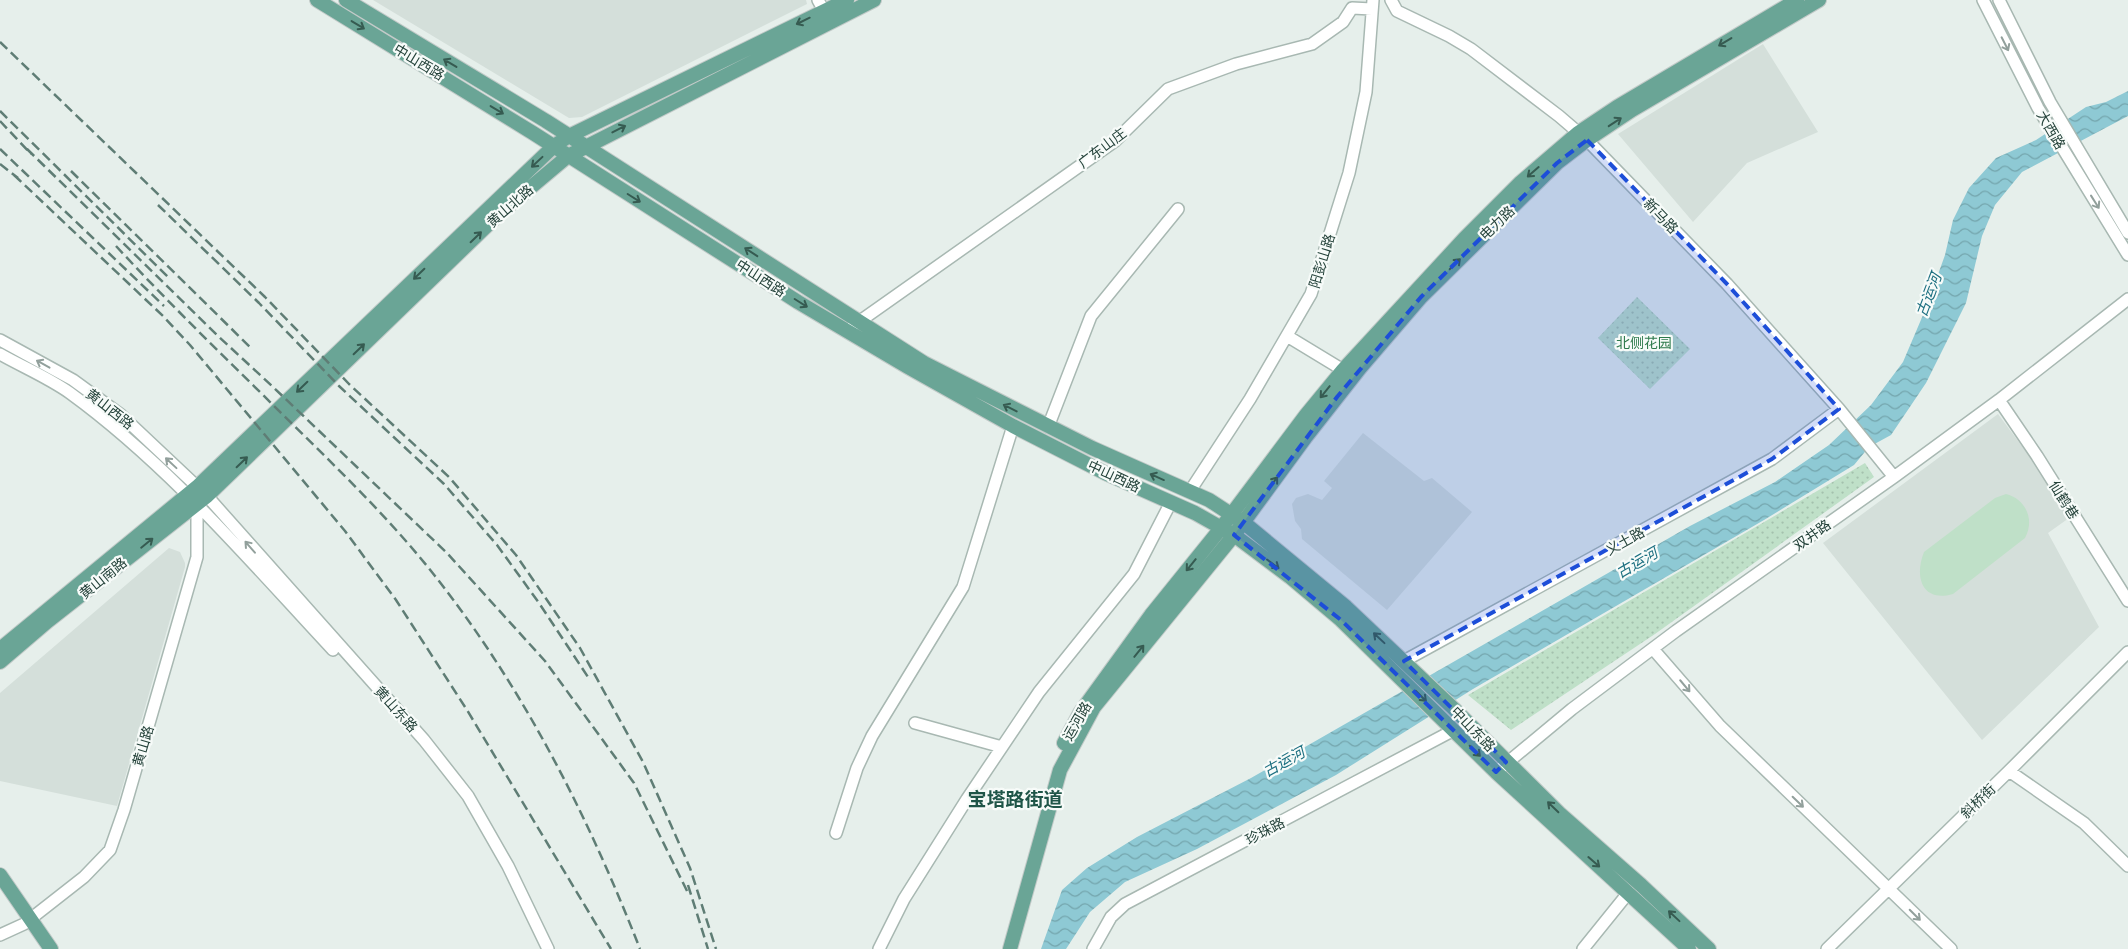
<svg xmlns="http://www.w3.org/2000/svg" width="2128" height="949" font-family="Rubik,'Noto Sans SC',sans-serif">
	<style>
		.built { fill: #d4dfda }
		.park { fill: url(#park-dots) }
		.pitch { fill: #bfe0c8 }
		.water { fill: url(#water-waves) }
		.lines { fill: none; stroke-linecap: round; stroke-linejoin: round }
		.minor-casing { stroke: #a8b8b2; stroke-width: 14 }
		.major-casing { stroke: #c2cac8; stroke-width: 16 }
		.minor { stroke: #fff; stroke-width: 11 }
		.major { stroke: #6aa596; stroke-width: 14 }
		.rail { stroke: #5f7d75; stroke-width: 2.5; stroke-dasharray: 10 5; stroke-linecap: butt }
		.oneway { stroke: #365b51 }
		.oneway2 { stroke: #92a09c }
		.marked { fill: #1d4ed8; fill-opacity: 0.2; stroke: #1d4ed8; stroke-width: 4; stroke-dasharray: 10 6; stroke-linejoin: round }
		.labels { text-anchor: middle; stroke-width: 4.5; stroke-linejoin: round; paint-order: stroke }
		.street-label { font-size: 14px; fill: #24423a; stroke: #f7fbf9 }
		.park-label { font-size: 14px; fill: #2d7a4b; stroke: #f7fbf9 }
		.water-label { font-size: 15px; font-style: italic; fill: #1c6f80; stroke: #f7fbf9 }
		.district-label { font-size: 19px; font-weight: bold; fill: #1f5548; stroke: #f7fbf9 }
	</style>
	<defs>
		<pattern id="park-dots" width="8" height="8" patternUnits="userSpaceOnUse" patternTransform="scale(1.25)"><rect width="8" height="8" fill="#bfe0c8"/><path d="M2 2h.1M6 6h.1" fill="none" stroke="#a4c1ad" stroke-width="1.8" stroke-linecap="round"/></pattern>
		<pattern id="water-waves" width="16" height="10" patternUnits="userSpaceOnUse" patternTransform="scale(1.25)"><rect width="16" height="10" fill="#8ec9d4"/><path d="M0 5q4-4 8 0t8 0" fill="none" stroke="#74a5ad"/></pattern>
	</defs>
	<rect width="100%" height="100%" fill="#e6efeb"/>
	<path class="built" d="M373,0H806L807,4L582,117L569,118Z
		M1763,44L1818,132L1747,163L1693,222L1618,134Z
		M1998,414L2033,461L2069,518L2048,533L2099,627L1982,740L1823,543Z
		M1363,433L1424,481L1432,478L1472,512L1387,610L1302,539L1301,529L1295,521L1292,504L1296,498L1308,494L1322,500L1332,488L1324,481Z
		M169,548L180,552L185,563V567L117,806L0,781V693Z"/>
	<path class="park" d="M1637,297L1690,349L1650,389L1598,338Z
		M1865,463L1874,477L1655,634L1511,730L1468,695Z"/>
	<path class="pitch" d="M2006,494C2026,499 2035,520 2025,538L1953,594C1922,603 1914,577 1924,552L1995,498Z"/>
	<path class="water" d="M2128,91V116L2022,172L1995,205L1982,236L1966,303L1926,383L1891,435L1869,447L1854,465L1764,520L1473,689L1336,775L1197,849L1125,882L1090,912L1066,949H1041L1062,890L1087,868L1137,837L1251,778L1690,526L1775,482L1829,445L1871,405L1903,362L1926,308L1945,255L1953,220L1969,188L1996,158L2036,140L2086,107L2106,102Z"/>
	<g class="lines">
		<g class="minor-casing">
			<path id="minor" d="M818,0L828,18
				M1391,0L1397,11L1449,36L1471,49L1559,116L1587,140L1727,284L1839,409L1894,477
				M1983,0L2038,108L2128,255
				M1999,0L2050,102L2128,233
				M853,326L1115,141L1168,89L1236,64L1312,44L1343,22L1352,8L1372,9
				M1287,336L1343,370
				M0,340L73,380L121,415L207,496L424,740L468,796L508,866L548,949
				M0,354C23,367 49,378 70,393C169,465 250,561 333,650
				M1999,400L2037,456L2128,601
				M1048,427L1091,316L1178,209
				M1190,491L1250,399L1311,294L1349,173L1366,92L1373,0
				M1653,649L1720,726L1951,949
				M1404,661L1772,459L1839,409
				M915,723L1002,747
				M2009,771L2084,823L2128,866
				M1496,772L1572,709L1676,631L1894,477L1999,400L2128,299
				M836,833L857,768L872,736L963,587L1013,426
				M0,935L24,924L84,877L110,850L124,810L197,557V503
				M879,949L904,899L967,799L1039,692L1134,574L1171,502
				M1093,949L1111,917L1125,904L1454,730
				M1583,949L1629,892
				M1827,949L2009,771L2128,652"/>
		</g>
		<g class="major-casing">
			<path id="major" d="M317,0L533,133L798,302L908,367L1013,426L1105,473L1195,513L1234,535L1290,577L1341,620L1496,772L1689,949
				M346,0L546,121L924,363L1092,448L1209,500L1243,522L1346,607L1454,709L1559,813L1641,885L1709,949
				M0,649L197,487L554,146L569,136L847,0
				M0,662L48,621L207,496L500,213L568,156L874,0
				M1064,743L1080,713L1151,615L1222,527L1306,415L1343,370L1464,239L1521,182L1578,133L1617,107L1797,0
				M0,875L51,949
				M1010,949L1060,770L1094,707L1234,535L1305,438L1360,368L1421,297L1557,163L1587,140L1632,110L1819,0"/>
		</g>
		<use href="#minor" class="minor"/>
		<use href="#major" class="major"/>
		<path class="rail" d="M0,42L265,297L349,384L449,477L516,555L580,648L643,762L690,868L716,949
			M0,111L169,278
			M0,121L31,154
			M0,149L164,306
			M27,149L218,336L272,386L447,553L545,661L634,783L688,893
			M0,164L18,178
			M71,171L251,348
			M14,175L163,316L190,345L345,531L396,600L467,710L611,949
			M158,205L259,303L339,386L444,484L497,545L539,603L590,680
			M116,246C163,297 213,346 263,395C322,454 383,510 435,576C524,689 588,816 640,949
			M688,885L708,949"/>
	</g>
	<defs><path id="oneway-shaft" d="M-6 0H5M1.5-3L5.5 0L1.5 3" fill="none" stroke-width="1.6" stroke-linecap="round" stroke-linejoin="round" transform="scale(1.25)"/></defs>
	<g class="oneway">
		<use href="#oneway-shaft" transform="translate(803 21) rotate(154)"/>
		<use href="#oneway-shaft" transform="translate(358 25) rotate(31)"/>
		<use href="#oneway-shaft" transform="translate(1725 42) rotate(149)"/>
		<use href="#oneway-shaft" transform="translate(450 63) rotate(-149)"/>
		<use href="#oneway-shaft" transform="translate(497 110) rotate(31)"/>
		<use href="#oneway-shaft" transform="translate(1615 122) rotate(-33)"/>
		<use href="#oneway-shaft" transform="translate(619 129) rotate(-27)"/>
		<use href="#oneway-shaft" transform="translate(537 162) rotate(137)"/>
		<use href="#oneway-shaft" transform="translate(1533 172) rotate(139)"/>
		<use href="#oneway-shaft" transform="translate(634 198) rotate(32)"/>
		<use href="#oneway-shaft" transform="translate(476 237) rotate(-44)"/>
		<use href="#oneway-shaft" transform="translate(751 252) rotate(-147)"/>
		<use href="#oneway-shaft" transform="translate(1455 264) rotate(-45)"/>
		<use href="#oneway-shaft" transform="translate(419 274) rotate(136)"/>
		<use href="#oneway-shaft" transform="translate(801 303) rotate(32)"/>
		<use href="#oneway-shaft" transform="translate(359 349) rotate(-44)"/>
		<use href="#oneway-shaft" transform="translate(302 387) rotate(136)"/>
		<use href="#oneway-shaft" transform="translate(1325 392) rotate(129)"/>
		<use href="#oneway-shaft" transform="translate(1010 408) rotate(-153)"/>
		<use href="#oneway-shaft" transform="translate(242 462) rotate(-44)"/>
		<use href="#oneway-shaft" transform="translate(1157 477) rotate(-156)"/>
		<use href="#oneway-shaft" transform="translate(1273 483) rotate(-53)"/>
		<use href="#oneway-shaft" transform="translate(147 543) rotate(-39)"/>
		<use href="#oneway-shaft" transform="translate(1273 564) rotate(37)"/>
		<use href="#oneway-shaft" transform="translate(1191 565) rotate(129)"/>
		<use href="#oneway-shaft" transform="translate(1379 638) rotate(-137)"/>
		<use href="#oneway-shaft" transform="translate(1139 651) rotate(-51)"/>
		<use href="#oneway-shaft" transform="translate(1421 696) rotate(45)"/>
		<use href="#oneway-shaft" transform="translate(1475 751) rotate(45)"/>
		<use href="#oneway-shaft" transform="translate(1553 807) rotate(-136)"/>
		<use href="#oneway-shaft" transform="translate(1594 862) rotate(41)"/>
		<use href="#oneway-shaft" transform="translate(1674 916) rotate(-137)"/>
	</g>
	<g class="oneway2">
		<use href="#oneway-shaft" transform="translate(2005 44) rotate(63)"/>
		<use href="#oneway-shaft" transform="translate(2095 202) rotate(58)"/>
		<use href="#oneway-shaft" transform="translate(43 364) rotate(-151)"/>
		<use href="#oneway-shaft" transform="translate(171 463) rotate(-137)"/>
		<use href="#oneway-shaft" transform="translate(250 547) rotate(-131)"/>
		<use href="#oneway-shaft" transform="translate(1685 686) rotate(50)"/>
		<use href="#oneway-shaft" transform="translate(1798 802) rotate(44)"/>
		<use href="#oneway-shaft" transform="translate(1915 915) rotate(45)"/>
	</g>
	<path class="marked" d="M1587,140L1727,284L1839,409L1772,459L1404,661L1506,762L1496,772L1341,620L1234,535L1337,397L1421,297L1557,163Z"/>
	<g class="labels">
		<g class="street-label">
			<text transform="translate(419 62) rotate(31)" y="5">中山西路</text>
			<text transform="translate(2051 130) rotate(60)" y="5">大西路</text>
			<text transform="translate(1102 148) rotate(-37)" y="5">广东山庄</text>
			<text transform="translate(510 206) rotate(-41)" y="5">黄山北路</text>
			<text transform="translate(1661 216) rotate(46)" y="5">新马路</text>
			<text transform="translate(1497 223) rotate(-44)" y="5">电力路</text>
			<text transform="translate(1322 261) rotate(-73)" y="5">阳彭山路</text>
			<text transform="translate(761 278) rotate(33)" y="5">中山西路</text>
			<text transform="translate(110 409) rotate(38)" y="5">黄山西路</text>
			<text transform="translate(1114 476) rotate(25)" y="5">中山西路</text>
			<text transform="translate(2064 500) rotate(58)" y="5">仙鹤巷</text>
			<text transform="translate(1812 535) rotate(-35)" y="5">双井路</text>
			<text transform="translate(1625 541) rotate(-29)" y="5">义土路</text>
			<text transform="translate(103 578) rotate(-39)" y="5">黄山南路</text>
			<text transform="translate(396 709) rotate(48)" y="5">黄山东路</text>
			<text transform="translate(1077 721) rotate(-60)" y="5">运河路</text>
			<text transform="translate(1473 729) rotate(46)" y="5">中山东路</text>
			<text transform="translate(143 746) rotate(-74)" y="5">黄山路</text>
			<text transform="translate(1978 801) rotate(-44)" y="5">斜桥街</text>
			<text transform="translate(1265 831) rotate(-28)" y="5">珍珠路</text>
		</g>
		<g class="park-label">
			<text x="1644" y="348">北侧花园</text>
		</g>
		<g class="water-label">
			<text transform="translate(1929 295) rotate(-69)" y="5">古运河</text>
			<text transform="translate(1637 563) rotate(-30)" y="5">古运河</text>
			<text transform="translate(1284 762) rotate(-29)" y="5">古运河</text>
		</g>
		<g class="district-label">
			<text x="1015" y="806">宝塔路街道</text>
		</g>
	</g>
</svg>
